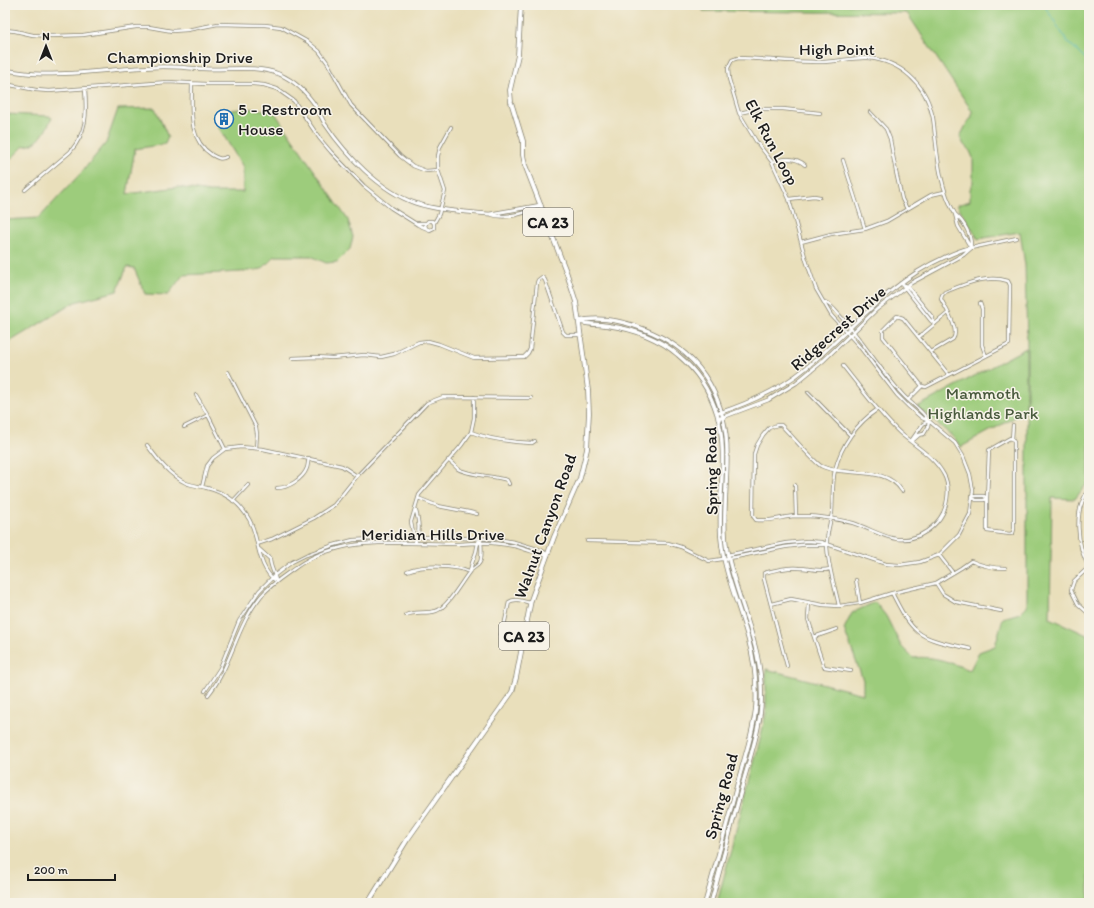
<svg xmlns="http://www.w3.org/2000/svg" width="1094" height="908" font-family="Itim,sans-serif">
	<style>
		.green { fill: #9dcc7b; stroke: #5c744c }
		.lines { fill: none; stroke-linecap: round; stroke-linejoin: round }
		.stream { stroke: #48b6c1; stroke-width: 1 }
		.minor-casing { stroke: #827e6c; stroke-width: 4 }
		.tertiary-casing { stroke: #827e6c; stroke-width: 4.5 }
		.secondary-casing { stroke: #827e6c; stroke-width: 5 }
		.primary-casing { stroke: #827e6c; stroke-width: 5.5 }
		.minor { stroke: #fff; stroke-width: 2.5 }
		.tertiary { stroke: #fff; stroke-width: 3 }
		.secondary { stroke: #fff; stroke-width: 3.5 }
		.primary { stroke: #fff; stroke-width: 4 }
		.labels { text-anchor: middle; stroke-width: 3; stroke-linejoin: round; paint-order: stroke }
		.shield { fill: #f7f3e8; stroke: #5e5c59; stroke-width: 1 }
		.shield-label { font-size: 16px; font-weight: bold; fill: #1c1c1c }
		.street-label { font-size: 17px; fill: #1c1c1c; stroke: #f7f3e8 }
		.poi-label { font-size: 17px; fill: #1c1c1c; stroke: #f7f3e8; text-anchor: start }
		.park-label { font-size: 17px; fill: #495a3d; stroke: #f7f3e8 }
	</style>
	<rect width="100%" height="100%" fill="#f7f3e8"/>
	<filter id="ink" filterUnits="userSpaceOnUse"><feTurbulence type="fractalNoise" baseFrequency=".025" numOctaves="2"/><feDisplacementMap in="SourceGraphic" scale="8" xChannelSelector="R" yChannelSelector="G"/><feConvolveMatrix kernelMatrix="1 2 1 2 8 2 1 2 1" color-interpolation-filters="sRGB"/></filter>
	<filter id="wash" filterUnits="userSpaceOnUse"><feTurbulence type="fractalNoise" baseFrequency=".012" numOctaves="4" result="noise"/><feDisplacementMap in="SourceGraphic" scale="16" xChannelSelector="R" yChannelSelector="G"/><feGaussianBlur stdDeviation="0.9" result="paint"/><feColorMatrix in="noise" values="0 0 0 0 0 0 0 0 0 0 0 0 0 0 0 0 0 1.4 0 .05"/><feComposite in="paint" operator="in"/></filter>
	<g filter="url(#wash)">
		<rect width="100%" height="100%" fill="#e9dfbb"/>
		<path class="green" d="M703,5H1003L1008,8L1005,5H1089V481L1075,499L1052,498L1050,618L1089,636V903H717L760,740L766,713V669L863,694V680L844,629L852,613L875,602L886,616L901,646L913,658C935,655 950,663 970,670L979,652L995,646L1003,618L1020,613L1027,606V342L1025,265L1020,232L978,239L957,205L970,201V189L973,182V158L970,151L964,145L960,137L967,123L972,117V111L907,13L703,11Z
			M155,108L168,137L165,144L135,149L127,194L178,187L209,192H243V167L219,128L221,112C240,108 257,107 275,113L348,220L353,237L350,249L337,262L326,263L311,256H275L262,269L241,272L183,275L168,295L145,294L134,268L127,267L117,291L75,302L11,341L5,355V220L39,218L81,173L106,143L118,109Z
			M5,114L49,116L52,118C45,131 40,145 24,146L5,165Z
			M1026,348V411L961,447L951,435L917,407Z"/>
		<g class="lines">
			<path class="stream" d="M1044,5L1067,41L1089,62"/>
		</g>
	</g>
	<g filter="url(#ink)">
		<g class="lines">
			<g class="minor-casing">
				<path id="minor" d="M5,30L15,31L33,35L52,36L83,35L136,27H149L172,31L187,30L218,24L265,25L281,27L308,42L319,51L327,62L351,105L400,156L413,166L426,171L438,170
					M192,83C192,108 187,139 212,155C217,158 221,160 226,157
					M5,84L36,90L49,91L168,82L206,84H253L264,85L277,89L294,101L320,139L331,152L364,186L391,208L418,225L430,230L434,228V223L432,221H428L425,225L426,228
					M870,112L886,129L890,139L896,172L902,199L907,209
					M739,113L758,109H783L820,113
					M843,160L865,229
					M772,162C784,158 796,157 805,165
					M25,190L70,152C87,132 87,114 85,89
					M789,199L814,196L820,197
					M955,214C964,222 972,235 971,248L958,226Z
					M416,223H426
					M434,223L439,214L445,191L438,170V156L440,147L451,127
					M801,242L831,234L865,229L887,221L931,195L944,192
					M971,248L1017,238
					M825,302C832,305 837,313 843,319C864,343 881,371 902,394C910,403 922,410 928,420
					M980,303L982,309V345L986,356
					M933,322V318L907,286L901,283L931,321L935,324
					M919,337L948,313
					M292,358L316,357L332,358L364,355L381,357L394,354L419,342L428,341L439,344L474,358L524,357L528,353L530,349L537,283L538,280L542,277L545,280L563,332L566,335H580
					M843,366C860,387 880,415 900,433C916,447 934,456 944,475C950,486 948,502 943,513C939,521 934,526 927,531C899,550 880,532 853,523C842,520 830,518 820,517C812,516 803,516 795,516C782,517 769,522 756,520L753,516L754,454L757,445L763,435L769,428L777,425H781L784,428C792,436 814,462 821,466C846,478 885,464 902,491
					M228,372L256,427L257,434L256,448
					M922,386L926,387L1009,344L1010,285L1008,281C987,274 965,284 945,292L942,295L941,299C946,309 960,330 953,339L931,352
					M922,386L883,337V330L897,316L903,318L949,375
					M808,392L850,435
					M196,395L208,415L225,449
					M908,400L922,386
					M184,427L208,415
					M471,432C490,440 511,442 532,443L535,441
					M1010,438L1012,439L1014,442V529L1013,533L1010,534L987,531V498L989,450Z
					M1012,439L1013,425
					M911,441L923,424L928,421
					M911,442L919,435L924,434L928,427L929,421
					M147,445C158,460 169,475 186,483C193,486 201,486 207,488C222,492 236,500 245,513C261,533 254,565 276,581C275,573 270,567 270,559L259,549
					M448,460C452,463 455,466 458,469C468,475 494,476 507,480L509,484
					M795,485L796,516
					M202,487L207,466L213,458L225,449L241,447L263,449L342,466L357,476
					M277,488C288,488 303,479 307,468C308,465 308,461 309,458
					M1089,490C1073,509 1077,547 1089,567
					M976,496H984L987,498L984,500H976L972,497Z
					M418,498L438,506L469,512L477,514
					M233,501L248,485
					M415,508C419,520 421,532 415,543L411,522L419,495L461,446L471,432L474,418V397
					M480,538C482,543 482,558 480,562C478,566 473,568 470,571C471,565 473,560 475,555C478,549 476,544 480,538Z
					M587,541L668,543L681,547L709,561L736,557L785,547L801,545H826
					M257,544L272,539L314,518L334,505L357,476L427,403L443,397L531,398
					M727,555L786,543L807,541L821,542L886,564L899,565L920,562L939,555L959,535L970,514L973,490L970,474L963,456L955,443L929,421L922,418L909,407L897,395L859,346L831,315L816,289L806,260L789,199L772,162L756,141L739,113L729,79L728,68L732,60L738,58C765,59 793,62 820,62C836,62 853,57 868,58C900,61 925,83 932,114C934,120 934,128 935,135C938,162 941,190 955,214
					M939,555L953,573
					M1089,567L1074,581L1071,590L1078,604L1089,614
					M407,571C422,565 455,565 469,572
					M856,580L860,603
					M936,583L943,594L956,602L1001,611
					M892,593C899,606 906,622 918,632C930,642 956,645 971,649
					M809,603L808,619L824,667L851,671
					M771,604L791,599L823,605L839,606L860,603L892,593L936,583L961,568L971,561C982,566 993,568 1005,568
					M839,606C835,586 828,567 827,546C826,535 830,524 832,513C833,500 832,482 835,470C841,445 857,423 878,409
					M406,615C415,611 426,614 436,611C448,607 462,581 470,571
					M500,637L503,631L509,602C515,598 523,601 530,603
					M814,637L837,629
					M787,666L764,579V573C775,570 787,567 799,568C811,568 817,572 830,569
					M205,691L220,668L239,621L259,591L275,575L292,562L306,555L334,545L353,540L418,537L498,539L514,542L541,550L548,555C539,555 532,551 524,549C514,545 502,544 491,543C480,542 469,544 458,544C409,544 351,535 306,561C300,564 294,569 288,573C278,580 269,587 261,596C236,626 232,666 208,695"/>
			</g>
			<g class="tertiary-casing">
				<path id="tertiary" d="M5,70C17,72 29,74 41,74C79,75 118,68 156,67C175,66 194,69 213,69C236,69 258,66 279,74C295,81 308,94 317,108C320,114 322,119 325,124C346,155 380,191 415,203C439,211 466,212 490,214C505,220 527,213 541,205L490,214
					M719,413C749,403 781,389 806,368C851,331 889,282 943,258C952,254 960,250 969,248
					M718,419L768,400L796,383L824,360L877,309L911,283L963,255L971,248"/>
			</g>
			<g class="secondary-casing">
				<path id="secondary" d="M579,321C602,315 631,323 653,333C704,356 728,403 727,458C727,489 722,521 727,551C738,606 765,647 761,706C759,732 750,757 743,783C732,823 722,863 711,903
					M580,322C590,325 600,324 610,326C634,329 660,339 678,355C696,370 710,391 717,414C729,455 717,498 721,539C724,573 739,605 748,638C754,659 757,682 756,705C754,732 744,758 737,785C727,824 716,864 705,903"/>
			</g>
			<g class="primary-casing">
				<path id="primary" d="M368,903L407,840L512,692L516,678L531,600L554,537L580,478L587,449L589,413L588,390L576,302L567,274L525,165L523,155V141L511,102L510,90L518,55L521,5"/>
			</g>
			<use href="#minor" class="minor"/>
			<use href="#tertiary" class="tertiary"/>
			<use href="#secondary" class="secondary"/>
			<use href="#primary" class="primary"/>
		</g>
	</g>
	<defs>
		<g id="building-ring" transform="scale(1)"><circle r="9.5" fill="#f7f3e8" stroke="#1f6fb2" stroke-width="1.5"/><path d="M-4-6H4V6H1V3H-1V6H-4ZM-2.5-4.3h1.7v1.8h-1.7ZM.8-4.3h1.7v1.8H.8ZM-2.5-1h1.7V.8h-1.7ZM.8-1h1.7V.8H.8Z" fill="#1f6fb2"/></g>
	</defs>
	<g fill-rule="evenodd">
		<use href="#building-ring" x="224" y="119"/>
	</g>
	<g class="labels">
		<g class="shield">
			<rect x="523" y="208" width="50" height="28" rx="3"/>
			<rect x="499" y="622" width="50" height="28" rx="3"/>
		</g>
		<g class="shield-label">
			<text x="548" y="228">CA 23</text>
			<text x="524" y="642">CA 23</text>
		</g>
		<g class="street-label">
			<text x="837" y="55">High Point</text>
			<text x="180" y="63">Championship Drive</text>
			<text transform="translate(772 142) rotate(62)" y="6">Elk Run Loop</text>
			<text transform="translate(838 328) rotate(-41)" y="6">Ridgecrest Drive</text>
			<text transform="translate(711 471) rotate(-91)" y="6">Spring Road</text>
			<text transform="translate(545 526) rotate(-70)" y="6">Walnut Canyon Road</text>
			<text x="433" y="540">Meridian Hills Drive</text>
			<text transform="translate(721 796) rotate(-75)" y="6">Spring Road</text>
		</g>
		<g class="poi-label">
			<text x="238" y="115">5 - Restroom<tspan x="238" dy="20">House</tspan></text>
		</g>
		<g class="park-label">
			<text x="983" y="399">Mammoth<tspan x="983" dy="20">Highlands Park</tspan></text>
		</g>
	</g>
	<rect width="1094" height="908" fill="none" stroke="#f7f3e8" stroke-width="20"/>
	<g transform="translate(46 46)" stroke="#f7f3e8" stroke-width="3" paint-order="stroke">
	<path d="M0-3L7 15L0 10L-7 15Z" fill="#1c1c1c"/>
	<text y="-6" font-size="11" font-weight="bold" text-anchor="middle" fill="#1c1c1c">N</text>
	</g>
	<path d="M28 874v6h87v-6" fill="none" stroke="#1c1c1c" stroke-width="2"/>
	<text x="34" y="874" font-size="12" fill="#1c1c1c" stroke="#f7f3e8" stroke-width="3" paint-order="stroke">200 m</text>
</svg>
